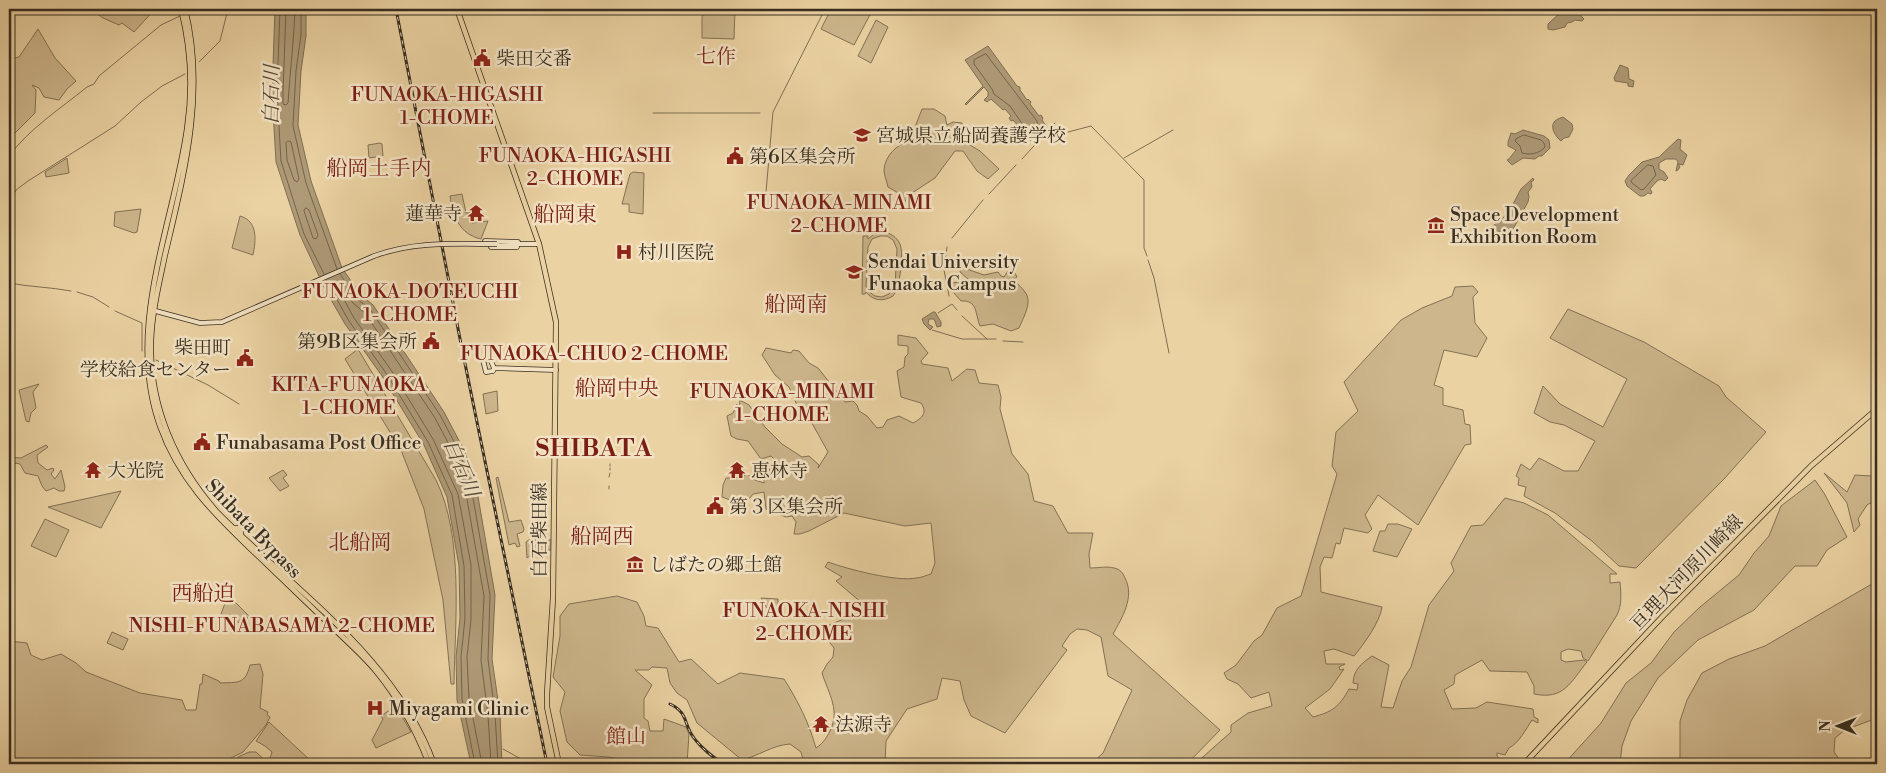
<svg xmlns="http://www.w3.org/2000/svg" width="1886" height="773" font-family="'Libre Bodoni','Noto Serif JP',serif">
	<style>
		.green { fill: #cdb68c; stroke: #827256; fill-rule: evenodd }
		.water { fill: #ae9a76; stroke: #7f6f54 }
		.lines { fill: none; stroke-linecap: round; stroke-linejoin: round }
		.shore { stroke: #73644c; stroke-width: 1 }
		.stream { stroke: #7f6f54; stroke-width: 1 }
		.secondary-casing { stroke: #382e21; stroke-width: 5.5 }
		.primary-casing { stroke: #382e21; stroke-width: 6 }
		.trunk-casing { stroke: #382e21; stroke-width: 6 }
		.secondary { stroke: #f2e2c3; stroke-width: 4 }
		.primary { stroke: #ebd2a2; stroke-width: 4.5 }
		.trunk { stroke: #ebd2a2; stroke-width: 4.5 }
		.rail-casing { stroke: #382e21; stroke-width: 3 }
		.rail { stroke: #f2e2c3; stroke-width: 1; stroke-dasharray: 4; stroke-linecap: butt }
		.secondary-bridge-casing { stroke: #382e21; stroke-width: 5.5; stroke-linecap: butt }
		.secondary-bridge { stroke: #f2e2c3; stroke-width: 4 }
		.labels { text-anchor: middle; stroke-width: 5; stroke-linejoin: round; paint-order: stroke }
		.poi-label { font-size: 19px; fill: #382e21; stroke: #f2e2c3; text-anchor: start }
		.street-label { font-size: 19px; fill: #382e21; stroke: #f2e2c3 }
		.neighbourhood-label { font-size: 20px; fill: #7a1f14; stroke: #f2e2c3 }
		.water-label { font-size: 20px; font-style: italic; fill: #564936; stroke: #f2e2c3 }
		.quarter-label { font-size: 21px; fill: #7a1f14; stroke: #f2e2c3 }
		.district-label { font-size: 24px; font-weight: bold; letter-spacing: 1px; fill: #7a1f14; stroke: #f2e2c3 }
	</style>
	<rect width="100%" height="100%" fill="#ebd2a2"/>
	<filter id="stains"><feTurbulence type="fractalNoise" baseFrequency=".004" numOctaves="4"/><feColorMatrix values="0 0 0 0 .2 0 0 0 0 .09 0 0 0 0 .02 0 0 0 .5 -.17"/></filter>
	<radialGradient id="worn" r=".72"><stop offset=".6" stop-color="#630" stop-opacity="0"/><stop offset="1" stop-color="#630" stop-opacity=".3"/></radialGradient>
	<path class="green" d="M90,9H155L134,32L122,23L119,25L103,18Z
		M711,9H735L734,39L702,38V17L704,13L711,12Z
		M831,9H873L854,45L821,29Z
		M876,20L888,27L871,63L858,56Z
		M38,29L55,58L76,81L67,89L59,100L44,97L39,88L32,85L36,90L35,113L9,139V59L19,57Z
		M922,109H934L945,116L947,125L953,122L962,123L965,142L980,151L999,169L988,179L977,171L963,151H955L935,178L909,195L904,203L900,194L888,187C887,182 884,175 884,170C885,155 897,145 910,140Z
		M380,143L382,144L383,156L369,158L368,145Z
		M67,158L69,173L46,177L45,172Z
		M633,172L644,173L643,214L629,212V204H622L630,174Z
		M462,194L466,213H470L472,223L488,221L481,239C459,234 453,216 450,196Z
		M141,209L137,232L134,233L114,226L115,212Z
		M240,216C258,221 256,240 253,255L232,248Z
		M884,232C890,233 897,237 900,244C904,254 900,287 893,296C883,302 873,301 866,292L865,294H862L863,236H868V239L874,234ZM880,236H887L893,240L897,249L895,286L889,294L882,297L875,296L868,291L866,286L868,247L872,239Z
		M961,267L984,275L998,272L1001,276L1004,277L1008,271L1015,273L1017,277L1014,279C1017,285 1022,287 1025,292C1033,302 1023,318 1019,328L1011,331L993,324L980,326C975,314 978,300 961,301L953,292L952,283L969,280L960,272Z
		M1473,286L1478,292L1473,297L1475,323L1487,338L1477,357L1444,350L1434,385L1443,388V405L1463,410L1465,424L1470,425L1471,444L1465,445L1418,525L1378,495L1365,515L1372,529L1368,533L1344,528L1340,544L1336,543L1332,558L1324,557L1320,567L1321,592L1382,607C1380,622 1364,644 1354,656L1334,649L1324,651L1326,664H1345L1339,667L1340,670L1344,669L1330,689L1305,708L1313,717C1332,712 1339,707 1349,689L1357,690L1358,684L1353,683C1354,669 1361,664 1372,656L1389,665L1381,707L1393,708L1402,681L1411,667L1429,605L1454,571L1451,563L1471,526L1483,525L1505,498L1524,503L1548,515L1617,574H1610V583L1620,582C1621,594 1622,605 1617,615L1588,661L1583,658L1581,651L1568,649L1561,652V660L1566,662L1584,660L1587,662C1570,683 1564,700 1534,694V686L1527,672L1490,671L1482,660L1455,675L1454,684L1444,690L1452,709L1476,708L1487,702L1533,709L1534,717L1538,719V723L1532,720C1526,729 1519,743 1509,748L1505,755L1497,753V756L1502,761L1503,764H1195L1231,732V725L1248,713L1272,706L1269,692L1251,698L1238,684L1227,679L1224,673L1236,665L1254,641L1262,635L1277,608L1301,596L1337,474L1332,466L1336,432L1358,411L1344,382L1401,320L1422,308L1452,296L1455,287Z
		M1568,309L1644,342L1719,386L1726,397L1766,432L1724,479L1636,568L1619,566L1592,541L1555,513L1524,496L1526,487L1518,485L1519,478L1516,476L1521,464L1530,470L1539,458L1564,471H1578L1595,441L1564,425L1550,422L1534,413L1543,386L1560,404L1603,427L1627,379L1550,338Z
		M898,335L916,338L928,353L921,361L922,364L948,368L952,381L967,369L975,370L979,383L998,385L1001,397L1000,409L1012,454L1028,474L1034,501L1053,506L1068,533H1093L1089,554L1090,568C1098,568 1107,566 1114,568C1120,569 1123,573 1125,578C1135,597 1122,618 1113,634L1220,730L1187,764H1091L1103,753L1132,690L1108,676L1101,637L1087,630L1077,629L1070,634L1062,646L1067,650L1005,733L971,716L964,700L960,681L942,678L937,699L907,709L886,741L885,764H804L801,752L790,744C773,745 758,756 742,760L697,723L687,700L677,693L670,683L667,668L652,667L649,670H635L652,685L644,699V718L648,721L650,731H663L664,719L686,727L689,734L687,764H650L608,757L580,755L567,742L560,711L565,692L553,677L560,636V616L569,604L617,596L637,602L644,616L646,626L658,628L679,662L691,659L718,684L740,673L784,679C798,701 809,723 816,748C822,744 825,740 829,733C841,711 829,695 822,673L827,664L833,657L834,648L824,635L823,627C839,622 851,616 863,604L836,581L842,577L825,567L828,562C847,569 897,582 916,578C921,578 927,575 931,574L935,563L931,523L905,526L844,513L809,531L800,534H794L796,522L792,516L786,517L766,509L764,492L753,494L744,505L722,497L723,485L726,478H736L742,475L744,476L746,473L755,480L764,483V480L771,478L781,469L773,475L769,470L776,461L771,456L761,459L748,441L737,439L731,436L727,416L733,413L737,404V411L739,410L740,400L749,405L765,427L782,444L802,457L809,456L819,465L818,468L828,452L808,416L797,405L789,387L775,375L762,355L766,348L791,353L793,350L799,351L809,363L818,368L845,402L853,401L857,405L859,411L867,416L877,428L883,427L887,420L899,416L913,423C922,418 928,413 921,403L901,397L897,371L904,367L905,357L908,354V346L898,345Z
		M358,349L436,480C464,537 455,621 454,684H451L443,600L424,509L401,450L345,359Z
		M39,384L33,392L36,408L31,413L29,422L26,421L19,390Z
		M497,391L498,411L486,414L483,394Z
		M46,445L48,447L37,455L38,463L47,470L53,468L54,470L51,474L55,479L61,470L65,487L64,491H59L54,488L46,491L42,486L38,476L25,473L20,464L9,462V457L21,458Z
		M283,470L287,475L283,478L289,486L280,491L269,478Z
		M1873,470H1877V499L1867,505L1858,519L1860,525L1854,532L1847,503L1824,473L1847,492L1855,475L1872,476Z
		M498,477L509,522L521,520L524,529L523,532L517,534L520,546L517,547L515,543L509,545L496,478Z
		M1815,480L1824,493L1847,537L1827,550L1817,566H1795L1754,610L1698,640L1658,678L1631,721L1622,746L1620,764H1564L1601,723L1626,683L1651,663L1674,632L1700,607L1739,575L1754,553L1769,536L1781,506Z
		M121,491L101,528L48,507Z
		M45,519L69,530L56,557L31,546Z
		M1388,524H1398L1412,529L1397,557L1373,551L1380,531H1385Z
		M530,539L538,540L537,545H530V547H541L542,540H551V550H530L531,555L527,558L526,542Z
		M1877,581V718L1845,730L1835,738L1834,752L1843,764H1680V721L1687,700L1702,673L1729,659L1765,646Z
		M228,595L249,616L242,624L221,614Z
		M761,598L778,599V612L766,607Z
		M112,632L128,639L123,650L107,643Z
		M9,641L27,643L31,655L42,660L61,654L76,663L86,672L140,693L182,700L186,710H196L200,684H202L203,674L219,681L220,683C238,682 245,685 250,665L260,664L263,674L260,708L268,712L267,715L270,717L266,725L243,752L231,758L230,764H9Z
		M396,706L411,732L376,748L372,740L383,719L381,716Z
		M269,722L311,761L276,764L270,758L272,752L265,746L256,741Z
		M249,752H256L269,764H235L238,757Z"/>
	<path class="water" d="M275,9H306V36L301,71L298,125L311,181L342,268L361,295L373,305L444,412L464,450L475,479L495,595L492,659L500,714L502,764H471L457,700L456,657L460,618L459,566L447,497L424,445L382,376L345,324L326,291L300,235L276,162L272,93Z
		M1564,9H1575L1584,19L1582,21L1575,20L1572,22L1567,23L1565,27L1553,30L1548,29V24L1561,12L1564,11Z
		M988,46L1017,86L1020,87V90L1027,100L1028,99L1031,102L1030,104L1039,116L1041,115L1043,118L1042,120L1046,126L1031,141L1022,134L1023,132L1013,120L1011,121L1009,118L1011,116L1005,109L1003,110L991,99L987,102L984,100L988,96V92L984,87L966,105L965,104L983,86L965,60Z
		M1620,65L1628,68L1629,79L1634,81L1633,87L1628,86V83L1615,81L1614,78Z
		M1563,117L1572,124L1573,129L1569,137L1564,138L1561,141C1556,137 1549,127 1555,121C1557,119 1560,118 1563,117Z
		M1523,130L1544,136L1549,140L1550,148L1542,156H1539L1535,159L1523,158L1512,165L1507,160L1509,159L1516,150L1508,146V142L1511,133L1515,134Z
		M1678,139L1681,140L1680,149L1687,155L1683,165L1678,164L1680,167L1678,170L1676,171L1678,162L1676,159H1666L1659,163V169L1664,172L1668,178L1665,181L1661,179L1657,181L1650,189L1652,192L1651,194L1648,193L1644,196H1640L1627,186L1625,181L1629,175L1642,162L1659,157Z
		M1533,178L1534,180L1531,182L1532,187L1528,192L1529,197L1528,202L1512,231L1507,233C1500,230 1491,231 1484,234L1483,238V234L1504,217L1512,206L1521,189Z
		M933,312H935L941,322V326L937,327L934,319H929L928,324L933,327L930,330L924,324L922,319Z"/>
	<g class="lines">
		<path class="shore" d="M280,9L277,93L281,161L304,234L324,274
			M286,9L283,93V104L286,105L288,103C290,72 294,40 295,9
			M301,9V35L296,71L293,126L306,183L337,269
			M986,54L1037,121L1038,126L1032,132L1027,131L1010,106L994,94L992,89L974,64V60Z
			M1524,135L1541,140L1544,143L1545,147C1539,154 1530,155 1522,153L1520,146L1515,141L1516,139Z
			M288,141L291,142L299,179L297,182L294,180L287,160L286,143Z
			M1648,165L1653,166L1656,175L1644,189L1641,190L1632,183L1631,181Z
			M306,208L309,210L318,235L316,239L313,238L304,211Z
			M340,274L357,299L370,309L440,415L459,451L470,481L490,595L488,659L495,714L498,764
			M326,280L349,321L386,373L428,442L452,495L464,566L465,618L461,657L462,699L475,764
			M482,764L469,698L467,657L471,619V565L458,494L433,439L391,370L354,318L341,294L342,291L345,292L353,303L365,313L435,418L454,454L464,482L484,596L481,660L488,715L491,764"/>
		<path class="stream" d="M192,14L213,9
			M199,62L220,41L228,9
			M653,113H760
			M1068,132L1091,126L1144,180V248L1147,256
			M9,156C30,128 60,109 87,87L94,84L99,76L161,25L180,16
			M1124,158L1173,130
			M1022,159L1055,123
			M766,192L773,112L825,9
			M989,194L1016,165
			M9,203L16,190L28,181L115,126L141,102L162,86L185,74
			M952,238L983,200
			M947,247L944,270L949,296
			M1148,260L1154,278L1169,353
			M9,283C29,287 50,287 71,291
			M77,292L93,297L109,307
			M115,311L142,323V351
			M938,313L952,304L957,310
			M962,316L987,339
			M932,330L962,339H996
			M1003,341L1023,342
			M156,360L208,385L239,404
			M610,466V464
			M610,468V470
			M609,477L610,473
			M609,489V486
			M503,749L530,764"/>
		<g class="secondary-casing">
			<path id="secondary" d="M485,241L518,242L517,247H491
				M497,244H539
				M152,310L200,323L222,322L374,256
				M494,368L490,359L483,360L486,372L493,371L494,368L556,370"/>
		</g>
		<g class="primary-casing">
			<path id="primary" d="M457,9L539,244L556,322L553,598L547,694V707L559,764
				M1524,764L1663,616L1811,466L1877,409"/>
		</g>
		<g class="trunk-casing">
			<path id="trunk" d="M181,9C191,48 193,89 187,129C173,227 125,328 160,426C179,479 212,512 252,550C277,574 302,598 327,622C343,638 361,653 376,671C399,699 416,730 429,764
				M185,9C206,92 184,174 165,255C159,284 152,312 151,341C149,405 175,464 216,511C293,590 395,656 434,764
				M233,528H241V536"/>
		</g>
		<use href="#secondary" class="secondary"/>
		<use href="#primary" class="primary"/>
		<use href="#trunk" class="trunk"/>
		<g class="rail-casing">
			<path id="rail" d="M396,9L461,344L547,764
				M670,704C689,713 683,724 694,738C701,748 712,756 723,764"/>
		</g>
		<use href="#rail" class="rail"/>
		<g class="secondary-bridge-casing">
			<path id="secondary-bridge" d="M374,256C415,241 455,244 497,244"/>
		</g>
		<use href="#secondary-bridge" class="secondary-bridge"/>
	</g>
	<defs>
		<g id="civic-bare" transform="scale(1.35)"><path d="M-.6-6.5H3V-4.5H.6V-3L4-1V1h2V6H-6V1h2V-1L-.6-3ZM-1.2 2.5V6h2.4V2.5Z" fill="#8f2418" stroke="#f2e2c3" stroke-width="2.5" paint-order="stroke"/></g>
		<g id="school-bare" transform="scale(1.35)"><path d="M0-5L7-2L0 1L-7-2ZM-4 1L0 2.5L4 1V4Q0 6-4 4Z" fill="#8f2418" stroke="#f2e2c3" stroke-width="2.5" paint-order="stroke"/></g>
		<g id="temple-bare" transform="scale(1.35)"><path d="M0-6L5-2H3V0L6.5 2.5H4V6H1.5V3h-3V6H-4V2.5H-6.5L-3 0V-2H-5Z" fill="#8f2418" stroke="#f2e2c3" stroke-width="2.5" paint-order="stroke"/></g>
		<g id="museum-bare" transform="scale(1.35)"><path d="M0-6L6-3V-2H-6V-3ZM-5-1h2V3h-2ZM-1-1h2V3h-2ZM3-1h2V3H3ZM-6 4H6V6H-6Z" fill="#8f2418" stroke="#f2e2c3" stroke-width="2.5" paint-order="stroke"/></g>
		<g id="hospital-bare" transform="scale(1.35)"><path d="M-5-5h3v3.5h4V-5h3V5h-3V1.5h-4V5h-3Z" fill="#8f2418" stroke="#f2e2c3" stroke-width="2.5" paint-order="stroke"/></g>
		<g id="university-bare" transform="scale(1.35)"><path d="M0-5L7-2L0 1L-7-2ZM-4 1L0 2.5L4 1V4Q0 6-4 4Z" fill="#8f2418" stroke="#f2e2c3" stroke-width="2.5" paint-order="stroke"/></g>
	</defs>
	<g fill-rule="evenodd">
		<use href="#civic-bare" x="482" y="58"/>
		<use href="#school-bare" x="862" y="135"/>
		<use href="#civic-bare" x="735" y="156"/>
		<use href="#temple-bare" x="476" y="213"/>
		<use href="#museum-bare" x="1436" y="225"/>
		<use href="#hospital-bare" x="624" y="252"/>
		<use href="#university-bare" x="854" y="272"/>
		<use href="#civic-bare" x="431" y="341"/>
		<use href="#civic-bare" x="245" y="358"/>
		<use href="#civic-bare" x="202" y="442"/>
		<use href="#temple-bare" x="93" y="470"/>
		<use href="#temple-bare" x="737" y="470"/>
		<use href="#civic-bare" x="715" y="506"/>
		<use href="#museum-bare" x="635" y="564"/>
		<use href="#hospital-bare" x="375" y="708"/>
		<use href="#temple-bare" x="821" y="724"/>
	</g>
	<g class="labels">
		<g class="poi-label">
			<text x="496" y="65">柴田交番</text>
			<text x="876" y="142">宮城県立船岡養護学校</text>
			<text x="749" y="163">第6区集会所</text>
			<text x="462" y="220" text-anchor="end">蓮華寺</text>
			<text x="1450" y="221">Space Development<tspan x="1450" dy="22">Exhibition Room</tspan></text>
			<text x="638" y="259">村川医院</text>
			<text x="868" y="268">Sendai University<tspan x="868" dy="22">Funaoka Campus</tspan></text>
			<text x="417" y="348" text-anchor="end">第9B区集会所</text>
			<text x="231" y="354" text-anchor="end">柴田町<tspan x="231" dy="22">学校給食センター</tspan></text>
			<text x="216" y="449">Funabasama Post Office</text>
			<text x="107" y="477">大光院</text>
			<text x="751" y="477">恵林寺</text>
			<text x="729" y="513">第３区集会所</text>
			<text x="649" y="571">しばたの郷土館</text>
			<text x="389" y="715">Miyagami Clinic</text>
			<text x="835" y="731">法源寺</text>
		</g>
		<g class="street-label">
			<text transform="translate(254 528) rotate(46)" y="7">Shibata Bypass</text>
			<text transform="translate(539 530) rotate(-90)" y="7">白石柴田線</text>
			<text transform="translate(1686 572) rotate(-46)" y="7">亘理大河原川崎線</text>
		</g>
		<g class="neighbourhood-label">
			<text x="716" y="63">七作</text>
			<text x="447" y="101">FUNAOKA-HIGASHI<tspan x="447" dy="23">1-CHOME</tspan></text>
			<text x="575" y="162">FUNAOKA-HIGASHI<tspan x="575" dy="23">2-CHOME</tspan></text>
			<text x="839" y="209">FUNAOKA-MINAMI<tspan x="839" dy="23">2-CHOME</tspan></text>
			<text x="410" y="298">FUNAOKA-DOTEUCHI<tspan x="410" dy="23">1-CHOME</tspan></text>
			<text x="594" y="360">FUNAOKA-CHUO 2-CHOME</text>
			<text x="349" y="391">KITA-FUNAOKA<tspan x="349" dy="23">1-CHOME</tspan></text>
			<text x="782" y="398">FUNAOKA-MINAMI<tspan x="782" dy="23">1-CHOME</tspan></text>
			<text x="804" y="617">FUNAOKA-NISHI<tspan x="804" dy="23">2-CHOME</tspan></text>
			<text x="282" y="632">NISHI-FUNABASAMA 2-CHOME</text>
			<text x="626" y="743">館山</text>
		</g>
		<g class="water-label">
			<text transform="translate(271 95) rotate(-89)" y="7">白石川</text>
			<text transform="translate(462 468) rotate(67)" y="7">白石川</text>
		</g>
		<g class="quarter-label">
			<text x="379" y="175">船岡土手内</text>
			<text x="565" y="221">船岡東</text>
			<text x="796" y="311">船岡南</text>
			<text x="617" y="395">船岡中央</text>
			<text x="602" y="543">船岡西</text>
			<text x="360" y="549">北船岡</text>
			<text x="203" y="600">西船迫</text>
		</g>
		<g class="district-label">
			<text x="594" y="456">SHIBATA</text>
		</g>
	</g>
	<rect width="1886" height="773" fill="none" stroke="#ebd2a2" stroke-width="30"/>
	<rect x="10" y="10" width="1866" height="753" fill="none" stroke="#382e21" stroke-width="2.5"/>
	<rect x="15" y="15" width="1856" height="743" fill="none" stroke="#382e21"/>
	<g transform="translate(1838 726) rotate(270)" stroke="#f2e2c3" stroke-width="4" paint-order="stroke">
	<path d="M0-4L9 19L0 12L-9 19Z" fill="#382e21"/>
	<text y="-8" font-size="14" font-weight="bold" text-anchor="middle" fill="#382e21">N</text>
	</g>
	<rect width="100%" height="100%" filter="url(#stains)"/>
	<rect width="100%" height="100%" fill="url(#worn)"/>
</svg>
